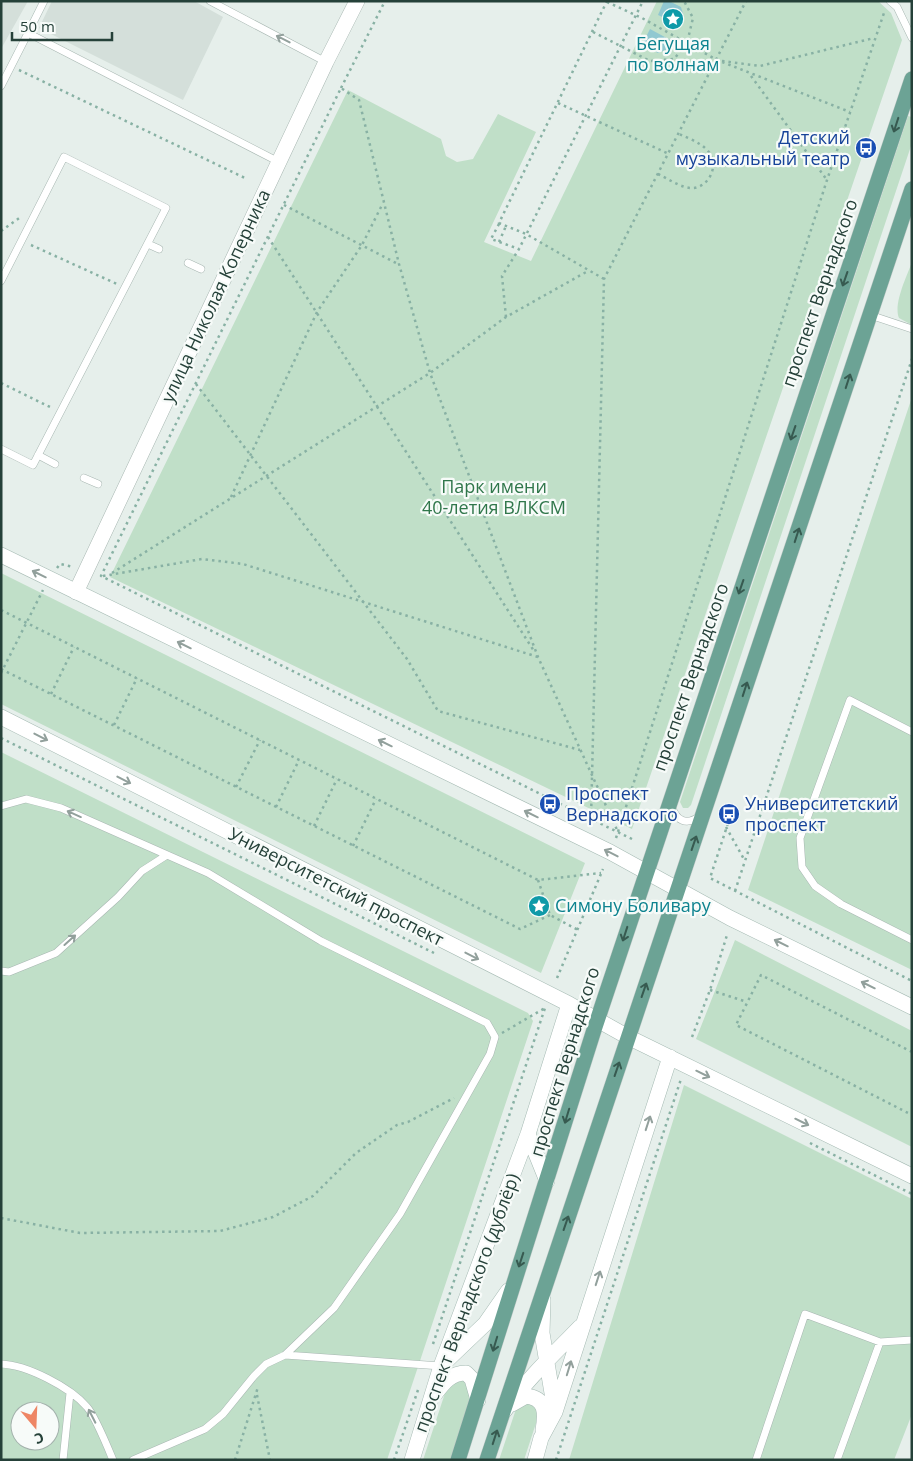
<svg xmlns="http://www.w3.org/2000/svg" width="913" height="1461" font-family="'Open Sans',sans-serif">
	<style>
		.built { fill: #d4dfda }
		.green { fill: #c0dfc8; fill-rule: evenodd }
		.water { fill: #91c8d1 }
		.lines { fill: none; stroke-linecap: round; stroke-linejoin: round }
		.service-casing { stroke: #a8b7b2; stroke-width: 8 }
		.tertiary-casing { stroke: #a8b7b2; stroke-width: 16 }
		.secondary-casing { stroke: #a5bab3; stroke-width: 16 }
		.primary-casing { stroke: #c2cac8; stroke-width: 16 }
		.path { stroke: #88b1a4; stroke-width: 2.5; stroke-dasharray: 2.5 4; stroke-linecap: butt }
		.service { stroke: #fff; stroke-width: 7 }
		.tertiary { stroke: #fff; stroke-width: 15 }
		.secondary { stroke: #fff; stroke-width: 15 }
		.primary { stroke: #6ca395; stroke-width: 15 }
		.oneway { stroke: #92a09c }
		.oneway2 { stroke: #375a50 }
		.labels { text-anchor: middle; stroke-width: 4.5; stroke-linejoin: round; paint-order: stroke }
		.culture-label { font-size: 18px; fill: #0d838f; stroke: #f7fbf9 }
		.transit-label { font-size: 18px; fill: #164399; stroke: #f7fbf9; text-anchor: start }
		.street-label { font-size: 18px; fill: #254139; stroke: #f7fbf9 }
		.park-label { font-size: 18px; fill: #30774b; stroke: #f7fbf9 }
	</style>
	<rect width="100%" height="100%" fill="#e6efeb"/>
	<path class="built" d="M1,1H28L1,49Z
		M52,1H194L223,17L183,100L39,28Z"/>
	<path class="green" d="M657,1H878L891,13L902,40L632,829L110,577L348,90L441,139L446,156L457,162L473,159L498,114L536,132L484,242L531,261Z
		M908,116L912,117V143L691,805L688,808H683L680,802Z
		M912,262V325L899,318C893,304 907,276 912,262Z
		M912,397V970L748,890Z
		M1,573L585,863L541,973L1,704Z
		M1,752L528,1013L533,1021L387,1460H1ZM20,1411H50V1441H20Z
		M735,940L912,1031V1147L696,1039Z
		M684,1085L912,1199V1414L894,1460H569Z
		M463,1380L470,1384L471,1398L450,1460H423L447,1387L450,1383Z
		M525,1403L535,1406L538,1417L524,1460H499L516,1409Z"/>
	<path class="water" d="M664,1H669L681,7L683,14L680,25L658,15Z
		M650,29L674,42L670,48L658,53L642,45Z"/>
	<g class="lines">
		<g class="service-casing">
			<path id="service" d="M210,1L326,62
				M890,1L897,7L912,38
				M28,33L44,1
				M1,86L28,33L279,162
				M148,244L159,249
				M188,263L201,269
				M1,281L64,157L166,208L33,465L1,449
				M870,315L912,329
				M38,455L55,464
				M84,478L98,484
				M912,732L850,700L800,838L802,867L815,886L841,904L912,940
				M671,805C676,821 686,826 700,816
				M1,806L26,799L61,808L208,873L321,941L487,1023L495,1037L490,1054L400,1214L334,1308L285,1355L266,1364L254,1376L223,1414L205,1429L133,1460
				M1,971L9,972L56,953L118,897L142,871L167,855
				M285,1355L441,1366
				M1,1364C27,1365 70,1387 87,1407C95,1416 108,1448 113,1460
				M63,1460L70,1393
				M756,1460L805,1314L880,1342
				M837,1460L880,1342L912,1340"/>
		</g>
		<g class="tertiary-casing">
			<path id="tertiary" d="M76,592L326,62L357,1"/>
		</g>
		<g class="secondary-casing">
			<path id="secondary" d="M1,555L610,852L730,918L912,1007
				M1,717L569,1004L628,1037L912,1176
				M528,1134L547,1181
				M543,1300L542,1333L554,1405
				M442,1365L485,1324L508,1291
				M435,1394C444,1382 451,1373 466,1373L472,1379L478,1400
				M512,1404L526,1396C546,1398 546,1413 543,1430
				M505,1410C527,1379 554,1354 580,1327
				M412,1460L441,1366L528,1134L569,1004
				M535,1460L541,1438L555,1412L670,1057"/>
		</g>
		<g class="primary-casing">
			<path id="primary" d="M458,1460L593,1033L912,79
				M487,1460L912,189"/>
		</g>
		<path class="path" d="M607,2L642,18L717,60L850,112
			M593,32L650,61L674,59L687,43L693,18L684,1
			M722,61L760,66L874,38
			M19,70L245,178
			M751,76L827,180
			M341,88L385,1
			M558,103L669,154
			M658,174C669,179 682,189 694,188C712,185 720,161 706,149C699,142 688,138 679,134
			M284,205L398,264
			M499,224L491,239L519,249
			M1,231L22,216
			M268,237L534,651
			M499,242L506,226
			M31,245L117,284
			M604,279L526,234L499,223L607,1
			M506,317L502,276L519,249L643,1
			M1,383L52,408
			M196,384L407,659L438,711L580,750
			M231,497L317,312L362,245L382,205
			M57,568L60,564L74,567
			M112,573L430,373L506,317L588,271
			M103,576L202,559L243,564L538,657
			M1,610L538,880L601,873
			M1,669L520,929L550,915
			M1,673L43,590
			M51,694L74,647
			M114,725L137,678
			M1,738L434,953
			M236,787L260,740
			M734,805L710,878L912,981
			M276,807L299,760
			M591,819L101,576L341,88L359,100L399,264L430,373L538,657L618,832
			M314,826L337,779
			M726,827L745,861
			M616,838L827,180L885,10
			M632,839L591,819L604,279L746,1
			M353,846L376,799
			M538,880L550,915L578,930
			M735,891L912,359
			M557,978L603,869
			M710,990L747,1002
			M502,1033L545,1008
			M692,1037L710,990L727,935
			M912,1052L761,975L736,1025L912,1115
			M810,1143L912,1194
			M1,1218L80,1233L220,1231L273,1217L313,1196L356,1153L397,1125L408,1122L454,1098
			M433,1344L545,1008
			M257,1395L270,1460
			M235,1460L258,1387
			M394,1460L419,1387
			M556,1460L681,1079"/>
		<use href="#service" class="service"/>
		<use href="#tertiary" class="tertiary"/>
		<use href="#secondary" class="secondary"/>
		<use href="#primary" class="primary"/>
	</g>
	<defs><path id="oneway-shaft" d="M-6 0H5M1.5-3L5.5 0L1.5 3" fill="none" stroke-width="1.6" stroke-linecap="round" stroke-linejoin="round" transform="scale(1.25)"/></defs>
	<g class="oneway">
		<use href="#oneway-shaft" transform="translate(283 39) rotate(-153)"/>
		<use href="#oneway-shaft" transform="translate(39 574) rotate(-154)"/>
		<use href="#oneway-shaft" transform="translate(184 645) rotate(-154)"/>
		<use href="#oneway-shaft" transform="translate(41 737) rotate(27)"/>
		<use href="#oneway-shaft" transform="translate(385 743) rotate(-154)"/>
		<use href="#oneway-shaft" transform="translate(124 780) rotate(27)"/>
		<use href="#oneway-shaft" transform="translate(74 814) rotate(-156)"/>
		<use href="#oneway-shaft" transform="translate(531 814) rotate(-154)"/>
		<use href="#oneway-shaft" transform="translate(611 853) rotate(-153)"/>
		<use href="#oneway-shaft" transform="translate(70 940) rotate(-42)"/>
		<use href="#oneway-shaft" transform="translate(781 943) rotate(-154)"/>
		<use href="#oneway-shaft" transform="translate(472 956) rotate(27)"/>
		<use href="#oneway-shaft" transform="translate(868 985) rotate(-154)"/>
		<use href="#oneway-shaft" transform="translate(703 1074) rotate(26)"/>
		<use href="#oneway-shaft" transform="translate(802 1122) rotate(26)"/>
		<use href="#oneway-shaft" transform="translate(648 1123) rotate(-72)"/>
		<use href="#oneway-shaft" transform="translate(598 1278) rotate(-72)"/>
		<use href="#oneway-shaft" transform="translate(569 1368) rotate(-73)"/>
		<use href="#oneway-shaft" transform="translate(92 1416) rotate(-117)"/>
	</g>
	<g class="oneway2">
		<use href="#oneway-shaft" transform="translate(896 125) rotate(108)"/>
		<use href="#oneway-shaft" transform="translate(845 279) rotate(109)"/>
		<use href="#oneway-shaft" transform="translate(848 381) rotate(-72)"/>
		<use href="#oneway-shaft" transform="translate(793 433) rotate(109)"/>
		<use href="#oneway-shaft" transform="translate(797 535) rotate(-72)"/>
		<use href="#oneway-shaft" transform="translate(741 587) rotate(109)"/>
		<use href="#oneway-shaft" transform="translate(745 689) rotate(-72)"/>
		<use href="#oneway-shaft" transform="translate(694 843) rotate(-71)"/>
		<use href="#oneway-shaft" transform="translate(625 934) rotate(108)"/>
		<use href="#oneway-shaft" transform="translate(644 990) rotate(-71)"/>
		<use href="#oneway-shaft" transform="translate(617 1069) rotate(-71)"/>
		<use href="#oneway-shaft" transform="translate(567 1116) rotate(107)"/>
		<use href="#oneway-shaft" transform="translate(566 1223) rotate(-71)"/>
		<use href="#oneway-shaft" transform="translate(521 1260) rotate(108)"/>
		<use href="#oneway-shaft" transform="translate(495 1344) rotate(107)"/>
		<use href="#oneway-shaft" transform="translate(495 1437) rotate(-72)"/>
	</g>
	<defs>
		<g id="sight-disc" transform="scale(1.125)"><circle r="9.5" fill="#0f9aa8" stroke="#f7fbf9"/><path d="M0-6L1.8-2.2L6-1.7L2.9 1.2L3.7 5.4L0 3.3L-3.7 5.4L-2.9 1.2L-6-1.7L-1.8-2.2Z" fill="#fff"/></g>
		<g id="bus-disc" transform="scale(1.125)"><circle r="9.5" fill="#1a4fb4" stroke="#f7fbf9"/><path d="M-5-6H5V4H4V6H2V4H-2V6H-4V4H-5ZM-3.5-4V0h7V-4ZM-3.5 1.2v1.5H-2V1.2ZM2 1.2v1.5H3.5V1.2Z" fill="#fff"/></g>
	</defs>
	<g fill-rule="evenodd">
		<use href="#sight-disc" x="673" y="19"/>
		<use href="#bus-disc" x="866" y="148"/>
		<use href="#bus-disc" x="550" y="804"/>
		<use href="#bus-disc" x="729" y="814"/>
		<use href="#sight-disc" x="539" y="906"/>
	</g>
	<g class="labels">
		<g class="culture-label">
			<text x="673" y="50">Бегущая<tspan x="673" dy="21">по волнам</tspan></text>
			<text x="555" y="912" text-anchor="start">Симону Боливару</text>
		</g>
		<g class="transit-label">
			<text x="850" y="144" text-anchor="end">Детский<tspan x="850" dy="21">музыкальный театр</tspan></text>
			<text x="566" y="800">Проспект<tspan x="566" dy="21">Вернадского</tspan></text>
			<text x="745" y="810">Университетский<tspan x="745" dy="21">проспект</tspan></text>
		</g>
		<g class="street-label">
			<text transform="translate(820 293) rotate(-71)" y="6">проспект Вернадского</text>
			<text transform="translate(216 296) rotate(-65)" y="6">улица Николая Коперника</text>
			<text transform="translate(691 677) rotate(-71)" y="6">проспект Вернадского</text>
			<text transform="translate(336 887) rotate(27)" y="6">Университетский проспект</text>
			<text transform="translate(565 1062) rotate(-73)" y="6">проспект Вернадского</text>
			<text transform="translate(467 1303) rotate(-70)" y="6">проспект Вернадского (дублёр)</text>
		</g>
		<g class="park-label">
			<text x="494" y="493">Парк имени<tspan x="494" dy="21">40-летия ВЛКСМ</tspan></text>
		</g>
	</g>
	<rect width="913" height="1461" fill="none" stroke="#254139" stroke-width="5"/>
	<g transform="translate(35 1426) rotate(161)"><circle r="24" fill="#f7fbf9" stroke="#a3b1ac"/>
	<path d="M0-4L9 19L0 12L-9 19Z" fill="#ee8665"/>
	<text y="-8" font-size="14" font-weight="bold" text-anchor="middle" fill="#254139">С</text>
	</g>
	<path d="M12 32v8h100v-8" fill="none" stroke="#254139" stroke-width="2.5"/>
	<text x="20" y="32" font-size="15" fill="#254139" stroke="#f7fbf9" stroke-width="4" paint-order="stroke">50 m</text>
</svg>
